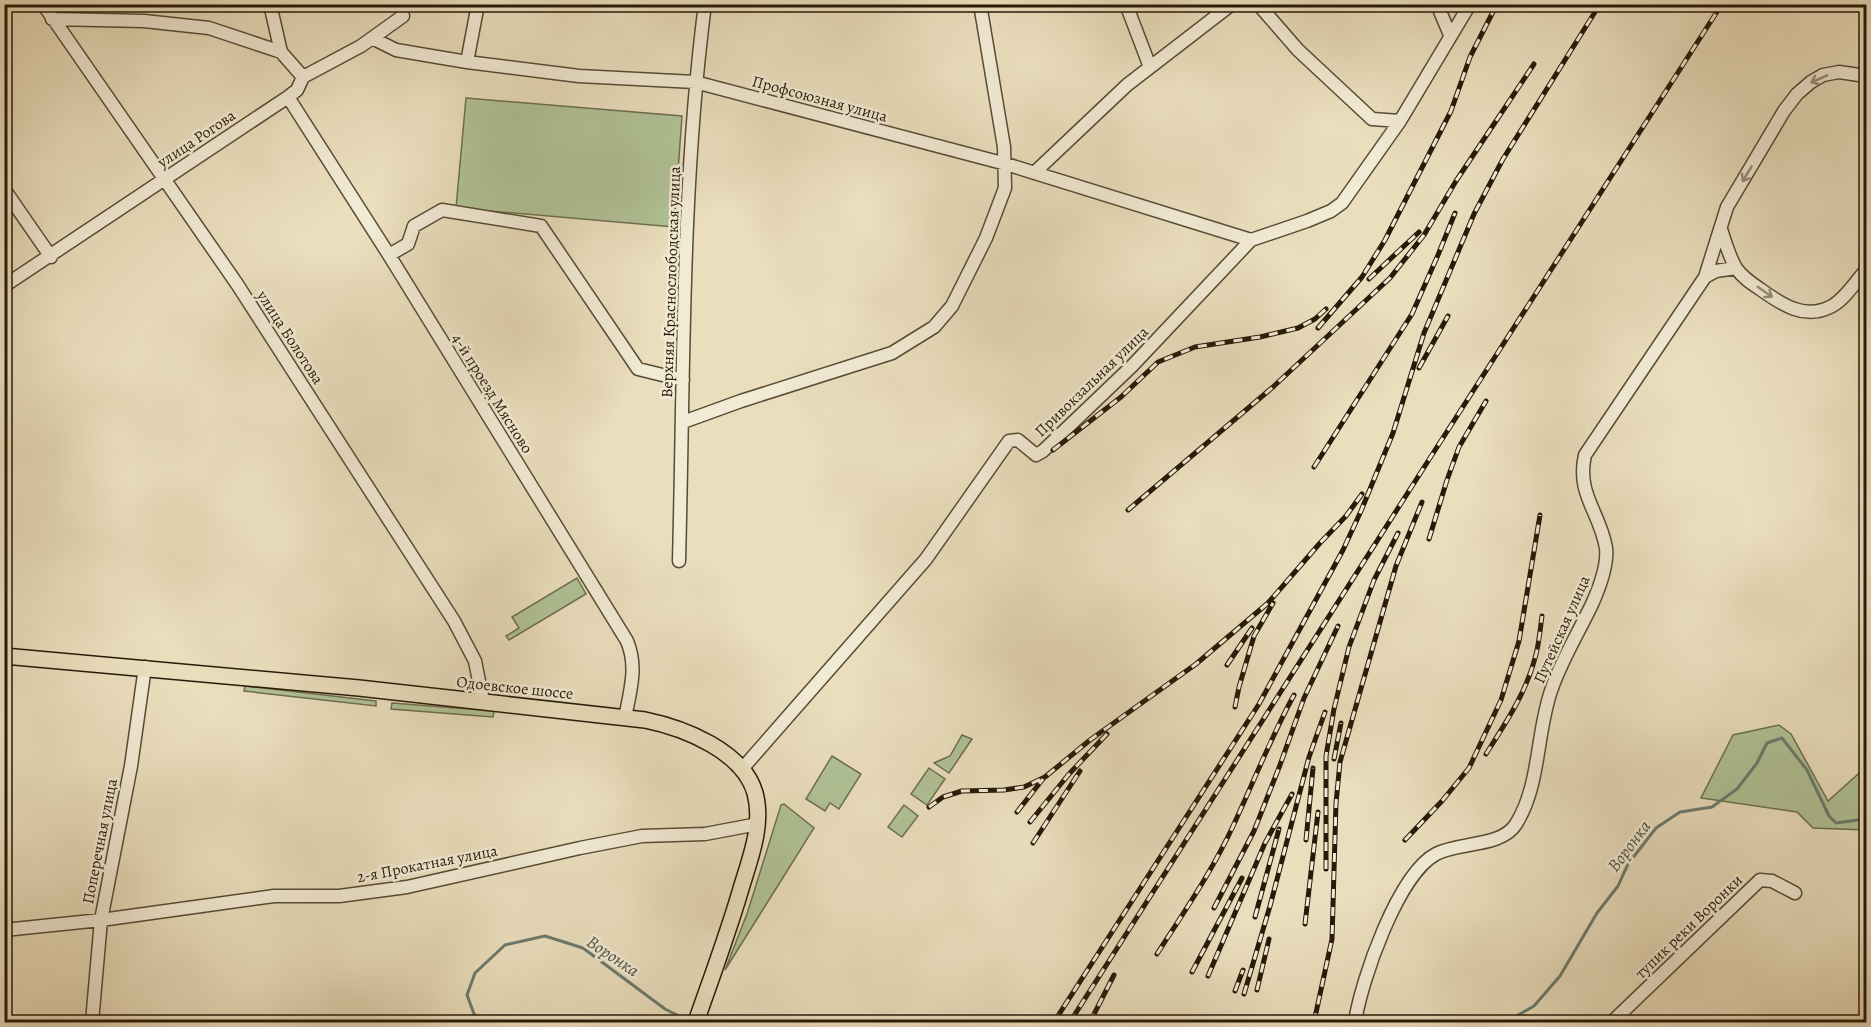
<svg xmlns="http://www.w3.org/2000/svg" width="1871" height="1027" font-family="Alegreya,serif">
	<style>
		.green { fill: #b0c296; stroke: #6c6e4f; stroke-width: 1.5 }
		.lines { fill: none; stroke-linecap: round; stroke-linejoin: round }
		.stream { stroke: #6b7b6e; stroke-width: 3 }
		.minor-casing { stroke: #584b35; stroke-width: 15 }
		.major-casing { stroke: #271a08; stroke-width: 18 }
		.minor { stroke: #f1ead4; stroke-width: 12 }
		.major { stroke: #eadebd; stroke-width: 15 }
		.rail-casing { stroke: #271a08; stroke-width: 5 }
		.rail { stroke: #f1ead4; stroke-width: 3; stroke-dasharray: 9; stroke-linecap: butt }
		.oneway { stroke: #968c78 }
		.labels { text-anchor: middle; stroke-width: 5; stroke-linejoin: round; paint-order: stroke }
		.street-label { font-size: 16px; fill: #271a08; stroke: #f1ead4 }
		.water-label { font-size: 18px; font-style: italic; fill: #4f5344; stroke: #f1ead4 }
	</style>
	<rect width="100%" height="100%" fill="#eadebd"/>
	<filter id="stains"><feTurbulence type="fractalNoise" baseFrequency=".00333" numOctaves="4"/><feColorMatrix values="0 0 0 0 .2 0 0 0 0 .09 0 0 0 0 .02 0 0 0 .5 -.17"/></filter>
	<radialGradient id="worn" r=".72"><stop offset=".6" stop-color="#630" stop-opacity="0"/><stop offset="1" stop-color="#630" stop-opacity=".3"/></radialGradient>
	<path class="green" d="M466,98L682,116L674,227L456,208Z
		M577,578L586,594L509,640L506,636L519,628L512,617Z
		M245,686L376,701V706L244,691Z
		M392,703L494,711L493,717L391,709Z
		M1779,725L1791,734L1828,801L1866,767V830L1813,828L1797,812L1701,798L1733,735Z
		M962,735L972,739L949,773L934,763L950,756Z
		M832,756L861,774L839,809L830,803L825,811L806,799Z
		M929,768L945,779L927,805L911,794Z
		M784,804L814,828L725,970L747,914L781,805Z
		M904,805L918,816L902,837L888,827Z"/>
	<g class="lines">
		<path class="stream" d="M486,1022L474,1014L467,995L475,973L505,945L545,936L583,948L665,1009L691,1022
			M1506,1022L1534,1006L1560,976L1597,913L1618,886L1628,864L1656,828L1680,812L1712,807L1737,789L1757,763L1767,743L1782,738L1807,770L1829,816L1836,823L1866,819"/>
		<g class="minor-casing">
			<path id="minor" d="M43,4L237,284L454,621L475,661L483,701
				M270,4L281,52L303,77
				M1126,4L1150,67
				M1258,4L1298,50L1372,119L1400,121
				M1437,4L1450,35
				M52,19L144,21L209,28L281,52
				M372,38L396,50L467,62L579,76L695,82L1006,164L1251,240
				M467,62L478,4
				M288,97L389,255L627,641C638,667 630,691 625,718
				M1034,173L1127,85L1232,4
				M4,189L51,257
				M1721,229C1725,242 1729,256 1736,268C1742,277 1751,283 1760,289C1781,304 1805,321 1832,306C1845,299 1856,281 1866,270
				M389,255L408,244L414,226L442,210L541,226L638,369L683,380
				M1705,277L1716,271L1736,268
				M4,286L288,97L297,90L303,77L361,46L403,16
				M683,422L741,401L892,353L934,327L952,306L986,238L1005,188L1004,147L980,4
				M679,561C684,375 681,189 705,4
				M742,769L926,559L1009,441L1018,440L1036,455L1043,451L1132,366L1251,240L1307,221L1331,211L1342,203L1400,121L1470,4
				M4,930L101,920L274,896H339L407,887L580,848L642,836L705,834L758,824
				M92,1022L101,920L131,766L145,667
				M1355,1022C1361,981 1398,874 1436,854C1459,842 1502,847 1516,824C1541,784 1536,731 1552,688C1562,659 1580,630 1593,602C1600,586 1608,565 1606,548C1600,512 1576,494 1585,455L1705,277L1727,207L1784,111L1797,94L1811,82L1823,75L1839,72L1866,76
				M1612,1022L1760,880L1772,881L1795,893"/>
		</g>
		<g class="major-casing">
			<path id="major" d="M4,656L359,688L645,720C684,728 743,751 755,793C764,826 749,861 740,892C727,936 711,979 696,1022"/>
		</g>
		<use href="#minor" class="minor"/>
		<use href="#major" class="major"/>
		<g class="rail-casing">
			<path id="rail" d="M1369,279L1419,232
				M1318,328L1362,277L1385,240L1451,111L1470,57L1497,4
				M1419,368L1448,316
				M1053,450L1121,397L1158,362L1195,347L1260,337L1298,328L1315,319L1326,309
				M1314,467L1412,314L1438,255L1455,213
				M1128,510L1273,387L1390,278L1424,235L1456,181L1534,64
				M1429,539L1447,480L1459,447L1486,401
				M1227,665L1252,628
				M1235,707L1239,687L1254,636L1273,603
				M1486,754C1505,724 1526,693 1535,658C1539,645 1540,630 1542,616
				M1334,759L1341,723
				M929,807L943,797L962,791L1004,790L1024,787L1045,777L1090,740L1196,664L1268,603L1320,543L1346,516L1362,494
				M1017,812L1043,779
				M1030,822L1069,774L1107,734
				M1306,840L1313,768
				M1405,840L1442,801L1469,768L1501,700L1519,641L1540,515
				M1033,843L1080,771
				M1326,869V756L1334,709L1349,647L1374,580L1398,533
				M1214,908L1254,831L1280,765L1304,698L1338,626
				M1255,917L1279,829
				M1305,924L1318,812
				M1157,954C1184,912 1213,870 1234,824C1254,781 1271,737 1294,695
				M1192,972L1242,878
				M1208,976L1265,843L1292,794
				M1257,990L1269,939
				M1235,991L1243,970
				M1244,994L1270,906L1309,757L1325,712
				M1054,1022L1259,704L1343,550L1361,511L1393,433L1424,333L1474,214L1503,159L1600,4
				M1070,1022L1430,458L1722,4
				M1090,1022L1114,975
				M1314,1022L1332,939L1336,803L1340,762L1396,566L1422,502"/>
		</g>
		<use href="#rail" class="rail"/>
	</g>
	<defs><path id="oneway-shaft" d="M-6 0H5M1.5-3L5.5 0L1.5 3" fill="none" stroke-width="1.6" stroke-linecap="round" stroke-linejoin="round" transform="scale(1.5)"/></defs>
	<g class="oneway">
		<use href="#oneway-shaft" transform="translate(1819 79) rotate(156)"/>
		<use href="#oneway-shaft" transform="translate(1747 174) rotate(121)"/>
		<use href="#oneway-shaft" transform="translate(1765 292) rotate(35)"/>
	</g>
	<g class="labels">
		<g class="street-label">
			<text transform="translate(820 98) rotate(15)" y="6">Профсоюзная улица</text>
			<text transform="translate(196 138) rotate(-34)" y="6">улица Рогова</text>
			<text transform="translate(670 282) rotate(-88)" y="6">Верхняя Краснослободская улица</text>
			<text transform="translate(291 337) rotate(57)" y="6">улица Болотова</text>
			<text transform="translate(1091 381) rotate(-44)" y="6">Привокзальная улица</text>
			<text transform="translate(493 393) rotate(58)" y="6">4-й проезд Мясново</text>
			<text transform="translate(1561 629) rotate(-66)" y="6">Путейская улица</text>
			<text transform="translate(515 687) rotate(6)" y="6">Одоевское шоссе</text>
			<text transform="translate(99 841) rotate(-79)" y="6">Поперечная улица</text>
			<text transform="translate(427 863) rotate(-11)" y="6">2-я Прокатная улица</text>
			<text transform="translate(1688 926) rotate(-44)" y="6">тупик реки Воронки</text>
		</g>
		<g class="water-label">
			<text transform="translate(1629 846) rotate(-53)" y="6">Воронка</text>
			<text transform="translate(613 956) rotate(34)" y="6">Воронка</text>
		</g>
	</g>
	<rect width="1871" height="1027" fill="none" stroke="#eadebd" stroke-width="24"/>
	<rect x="6" y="6" width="1859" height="1015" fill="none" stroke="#271a08" stroke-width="3"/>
	<rect x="12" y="12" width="1847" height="1003" fill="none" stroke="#271a08" stroke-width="1.5"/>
	<rect width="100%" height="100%" filter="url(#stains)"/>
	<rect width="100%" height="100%" fill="url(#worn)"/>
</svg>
